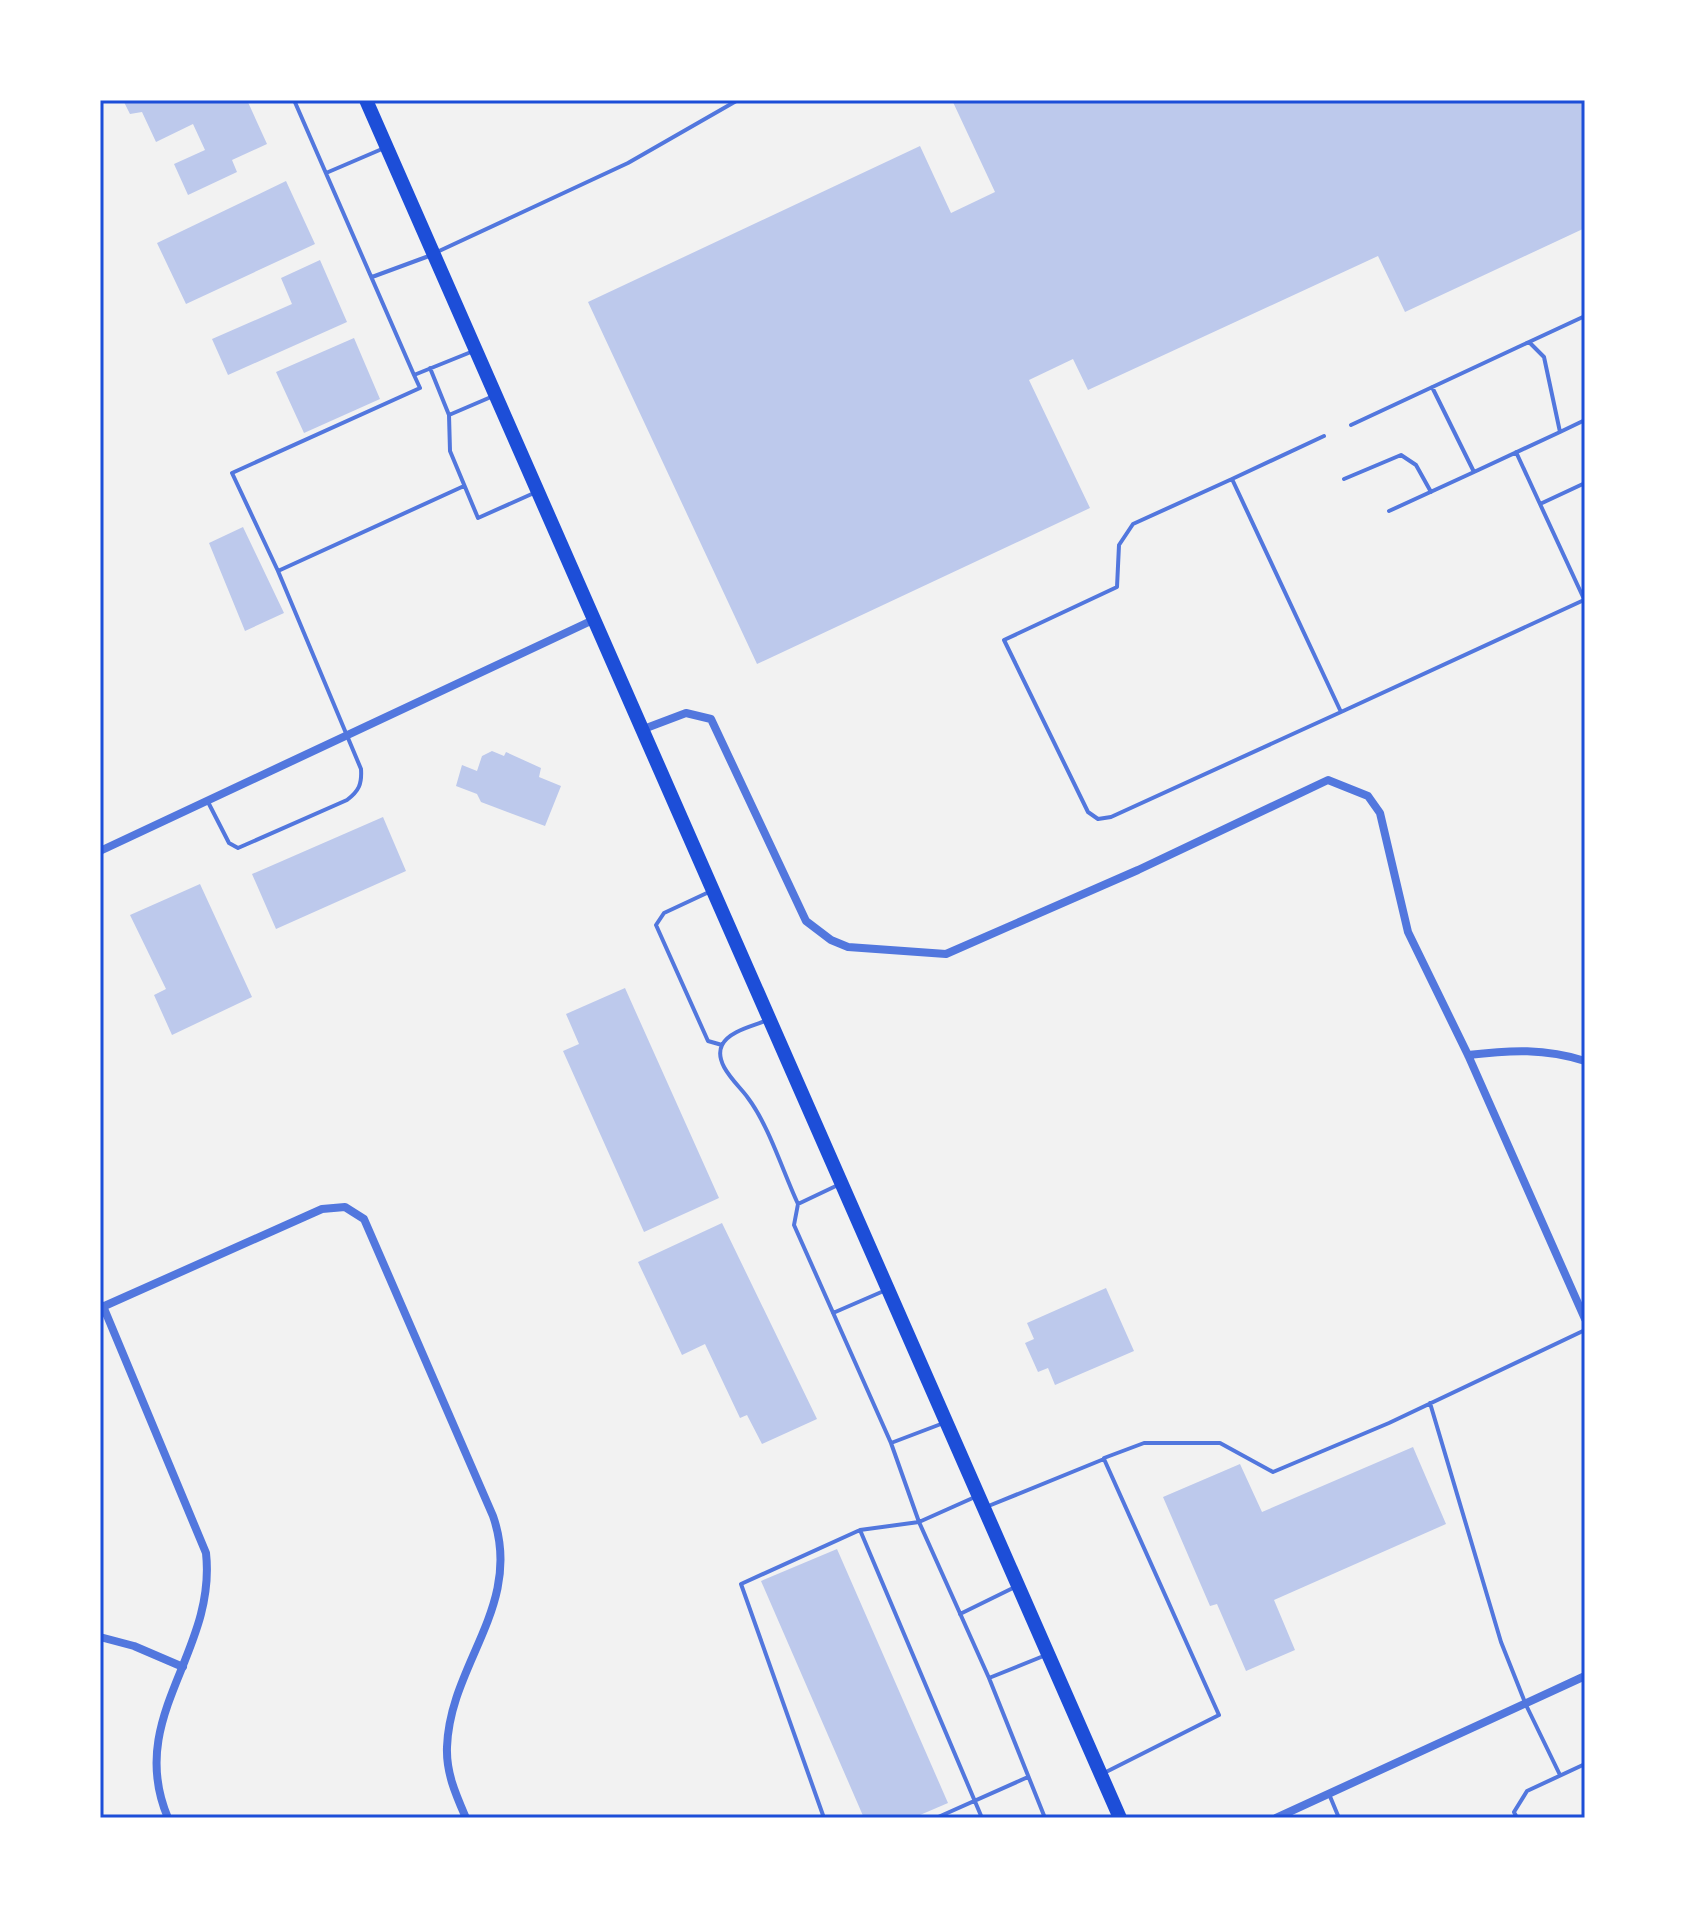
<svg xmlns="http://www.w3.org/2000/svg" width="1685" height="1918" font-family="'Golos Text',sans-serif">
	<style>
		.building { fill: #bdc9ec }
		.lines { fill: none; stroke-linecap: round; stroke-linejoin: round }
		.service { stroke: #5277de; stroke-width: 4 }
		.minor { stroke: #5277de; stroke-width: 8 }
		.primary { stroke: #1d4ed8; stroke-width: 14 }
		.neatline { fill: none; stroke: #1d4ed8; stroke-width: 3 }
	</style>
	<rect width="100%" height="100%" fill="#f2f2f2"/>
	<path class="building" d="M123,100H247L267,144L232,160L237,172L188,195L174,164L205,150L193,124L156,142L142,112L130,114Z
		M952,100H1585V228L1405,312L1378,256L1088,390L1073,359L1029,380L1090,508L757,664L588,302L920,146L951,213L995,192Z
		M286,181L315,244L186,304L157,243Z
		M320,260L347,322L228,375L212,339L292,304L281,278Z
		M354,338L380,399L304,433L276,372Z
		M243,527L284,613L245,631L209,543Z
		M492,751L504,756L506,752L541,768L539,777L561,786L545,826L481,802L477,794L456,786L462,765L477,771L482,756Z
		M383,817L406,871L276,929L252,874Z
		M200,884L252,997L172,1035L154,995L166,989L130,915Z
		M625,988L719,1198L644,1232L563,1051L579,1044L566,1014Z
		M722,1223L817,1419L762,1444L747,1415L740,1418L705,1344L682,1355L638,1262Z
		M1106,1288L1134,1351L1055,1385L1048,1368L1038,1372L1025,1343L1034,1339L1027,1323Z
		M1413,1447L1446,1524L1274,1600L1295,1650L1246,1671L1217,1604L1210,1606L1163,1497L1240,1464L1262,1512Z
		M837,1549L948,1803L913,1818H864L761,1581Z"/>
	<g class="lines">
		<path class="service" d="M294,100L414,375L471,352
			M326,173L382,149
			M437,252L628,163L738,100
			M372,277L429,256
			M1529,342L1585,316
			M430,368L449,415L450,451L478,518L534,493
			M449,415L491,397
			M1351,425L1529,342L1544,357L1560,432L1474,472L1432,387
			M1560,432L1585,420
			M1516,452L1540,504
			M1232,479L1324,436
			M1344,479L1401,455L1416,465L1431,492
			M1389,511L1474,472
			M278,571L232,473L420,388L414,375
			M1584,599L1540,504L1585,483
			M1341,712L1111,817L1098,819L1088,812L1004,640L1117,587L1119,545L1133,524L1232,479L1341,712L1584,600
			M208,802L229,843L238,848L347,800C359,791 362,784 361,769L278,571L464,486
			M709,892L664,913L656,925L708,1041L722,1045
			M765,1021C753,1026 729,1031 722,1045C713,1064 739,1085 748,1098C769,1126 783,1172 798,1204
			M838,1185L798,1204L794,1225L891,1443L919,1522L989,1678L1045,1818
			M833,1313L886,1290
			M1430,1403L1501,1642L1526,1705L1560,1775
			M891,1443L941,1424
			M1104,1458L1144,1443H1220L1273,1472L1389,1423L1585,1330
			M975,1497L919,1522L860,1530L982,1818
			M986,1507L1104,1459L1219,1715L1102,1774
			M960,1614L1015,1587
			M989,1678L1046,1655
			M1329,1794L1339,1818
			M824,1818L741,1584L860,1530
			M936,1818L1028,1777
			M1517,1818L1514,1812L1527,1791L1585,1764"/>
		<path class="minor" d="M641,730L686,713L711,719L806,921L831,940L848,947L946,954L1138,870L1328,780L1368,796L1380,813L1408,932L1468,1055L1585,1319
			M100,851L593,620
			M1468,1055C1510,1050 1545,1048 1585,1061
			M103,1306L206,1553C217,1653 125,1717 168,1818
			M100,1308L322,1209L345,1207L364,1219L493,1516C524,1605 450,1663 447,1747C446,1773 456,1795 466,1818
			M100,1637L134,1646L183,1667
			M1276,1818L1585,1676"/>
		<path class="primary" d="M366,100L1120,1818"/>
	</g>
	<rect width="1685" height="1918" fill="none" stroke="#ffffff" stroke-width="204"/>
	<rect x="102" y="102" width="1481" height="1714" class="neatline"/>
</svg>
